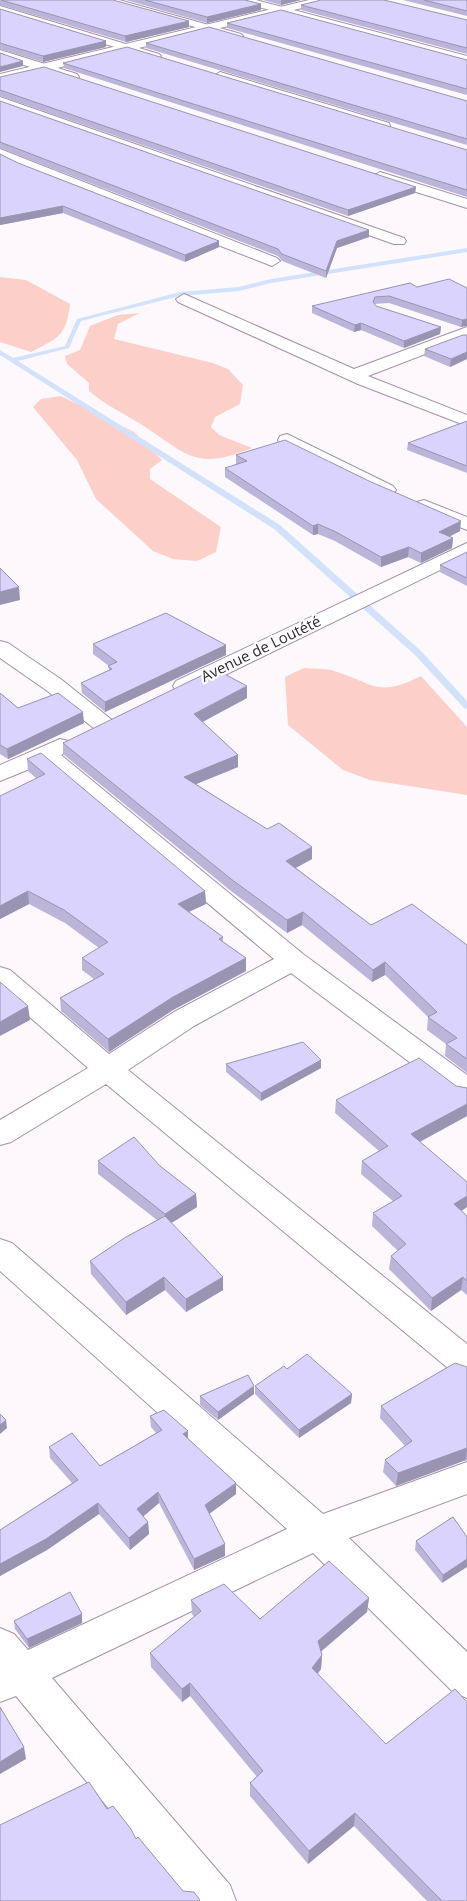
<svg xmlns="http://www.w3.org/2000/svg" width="467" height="1901" font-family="'Open Sans',sans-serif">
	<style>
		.green { fill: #fccfc9 }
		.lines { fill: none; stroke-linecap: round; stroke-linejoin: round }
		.stream { fill: #d2e2fb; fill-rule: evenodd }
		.minor-casing { stroke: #a492a6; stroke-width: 2 }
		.tertiary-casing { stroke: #a492a6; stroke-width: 2 }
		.minor { fill: #fff; fill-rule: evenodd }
		.tertiary { fill: #fff; fill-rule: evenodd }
		.wall { fill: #bbb5da }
		.shaded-wall { fill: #9894b1 }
		.building { fill: #d9d3fd; stroke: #9894b1 }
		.labels { text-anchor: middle; stroke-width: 4.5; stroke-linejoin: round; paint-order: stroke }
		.street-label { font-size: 15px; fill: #312931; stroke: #fff }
	</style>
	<rect width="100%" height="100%" fill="#fcf8fc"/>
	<path class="green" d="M0,277L26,280L70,304C66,336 59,338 31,352L0,342Z
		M140,313L118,324L114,339L213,363L228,369L243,385L240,404L215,417L211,427L219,435L252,448C191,474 183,449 134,420C116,409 106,405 89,391V383L67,364L65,356L80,350L90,326L118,315Z
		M61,396L134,432L162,460L150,469V479L221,527L216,552L197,561L173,559L153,551L96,499L77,460L33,407L41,399Z
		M304,668C312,669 323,668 331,670C373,682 376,699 421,676L467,727V795L370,780L343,770L288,725L285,677Z"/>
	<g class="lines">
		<path class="stream" d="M467,248V252L271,283L239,291L180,296L81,321L69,348L18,361L280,525L421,651L467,701V709L464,708L415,655L274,529L0,355V350L13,358L65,346L77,319L180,292L239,287L271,279Z"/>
		<g class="minor-casing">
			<path id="minor" d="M102,0H119L241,34L243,36L237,39L233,38Z
				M239,0H256L467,56V64L240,2Z
				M0,6L159,54L161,56L159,58H151L0,12Z
				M0,50L77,74L79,77L77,80H69L0,57Z
				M220,72L389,123L390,126L384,130L379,129L216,79L214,76Z
				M0,97L404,238L406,241L404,244H394L0,105Z
				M0,149L277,258L280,261L272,266L267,264L19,168L0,158Z
				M380,172L467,199V208L375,179L373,176Z
				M184,294L354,369L467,327V338L368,376L467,415V426L358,384L178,302L176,299Z
				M287,434L393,486L396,490L393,494H379L280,444L278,440L280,436Z
				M424,500L467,517V530L417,510L414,506L417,502Z
				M467,543V557L192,691L184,693L176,691L173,686L176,681Z
				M0,641L8,643L62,680L112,720L116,725L112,730L104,732L96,730L46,690L0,658Z
				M60,739L68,741L72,746L68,751L61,755L303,954L467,1075V1100L456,1097L291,973L194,1026L128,1070L467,1344V1378L455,1374L106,1084L11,1142L0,1145V1120L88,1068L0,991V967L10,970L109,1054L174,1012L274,959L42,764L0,781V765Z
				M0,1239L12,1243L323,1514L467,1462V1494L349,1538L467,1652V1698L453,1692L313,1553L52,1678L230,1885L236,1901H185L16,1696L0,1702V1628L14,1634L28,1650L287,1529L0,1271Z"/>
		</g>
		<g class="tertiary-casing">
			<path id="tertiary" d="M309,0H327L326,2L0,82V74Z"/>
		</g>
		<use href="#minor" class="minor"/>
		<use href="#tertiary" class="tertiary"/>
	</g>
	<path class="wall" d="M0,0L189,21V27L126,42L0,5Z
		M126,0H245L261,4V10L207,23Z
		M263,0H301L281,5Z
		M403,0H467V16Z
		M301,5L467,20V54L301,10Z
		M0,9L106,47L43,62L0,49Z
		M227,23L467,60V95L227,28Z
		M146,43L467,101V145L146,48Z
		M63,63L467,150V197L64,68Z
		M0,77L416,187L415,193L348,216L0,96Z
		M0,101L369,237L337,248L326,278L282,261L278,256L0,148Z
		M0,154L18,163L219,247L185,262L63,213L0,225Z
		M417,287L467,288L461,327L389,303L374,304L376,306L441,327L440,334L404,348L361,330L354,332L312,313V306Z
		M467,335V359L450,367L424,356L425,349Z
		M467,421V473L407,450L408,443Z
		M236,455L460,531L449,537L453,538L452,548L421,563L408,557L381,567L335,541L318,534L313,535L225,477V468L237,464H236Z
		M467,552V586L440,572V565Z
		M93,644L226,645V655L105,712L82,693L81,683L109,670L108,666H109L93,654Z
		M0,693L18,708L84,723L8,759L0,754Z
		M247,698L202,722L238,755V767L196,784L312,859L296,868L371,925L467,945V1073L445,1056L446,1044L427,1030L428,1017L385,975L372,982L302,925L287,933L231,891L63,754V743Z
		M27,759L205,891L206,904L188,912L223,937V942L246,958V971L173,1010L109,1052L61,1011L60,998L94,979L82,970V958L99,948L65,923L29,904L0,919L36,778L28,771Z
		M226,1064L321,1068L261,1101L226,1072Z
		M456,1086L467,1088V1116L420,1142L467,1182V1207L461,1211L467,1216V1295L461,1290L431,1311L389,1269L391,1256L398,1251L372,1226L373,1213L393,1201L361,1174L362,1161L379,1151L335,1113L336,1100Z
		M98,1161L160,1166L196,1194L197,1207L171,1223L223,1290L186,1312L165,1290L126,1315L91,1274L90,1261L157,1220L98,1174Z
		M467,1367V1461L466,1460L396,1486L383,1472L385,1460L405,1446L380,1418L381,1406Z
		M255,1386L352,1394L351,1403L299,1438L255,1394Z
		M254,1394L218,1420L200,1405V1396Z
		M150,1416L188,1438L236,1494L209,1514L225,1556L194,1570L159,1503L143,1516L148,1522L149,1534L130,1550L99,1514L47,1550L0,1576V1530L72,1483L50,1458L49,1447L100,1466L156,1433L151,1427Z
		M453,1517L442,1583L415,1550L416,1541Z
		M369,1598L367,1612L321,1651L322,1655L321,1669L318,1673L467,1901H427L354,1826L308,1864L250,1796V1783L257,1777L190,1696L182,1702L151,1667L150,1653L194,1617L192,1614L191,1600L260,1619Z
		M82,1614V1623L29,1648L15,1629L14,1621Z"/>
	<path class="shaded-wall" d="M281,0H301L281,5Z
		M261,4V10L207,23V17Z
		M189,21V27L126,42L125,36Z
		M106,41V47L43,62V56Z
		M23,61V66L0,72V67Z
		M416,187L415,193L348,216V210Z
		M63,206V213L0,225V218Z
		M369,230V237L337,248L326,278V271L337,241Z
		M219,241V247L185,262V255Z
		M467,319V326L461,327L462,320Z
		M361,323V330L354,332L355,325Z
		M441,327L440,334L404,348V341Z
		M467,352V359L450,367L451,359Z
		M461,521L460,531L438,542L439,532Z
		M318,524V534L313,535V526Z
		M453,538L452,548L421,563V553Z
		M409,547L408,557L381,567V557Z
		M19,587L20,600L0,605V592Z
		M226,645V655L105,712V702Z
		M247,686V698L195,726L194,714Z
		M83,712L84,723L8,759L7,749Z
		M238,755V767L184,789V777Z
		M312,847V859L286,873V861Z
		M28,891L29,904L0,919V906Z
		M205,891L206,904L178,917V904Z
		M303,912L302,925L287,933V920Z
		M246,958V971L173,1010L109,1052L108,1039L173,997Z
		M385,962V975L372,982L373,970Z
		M28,1006L30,1020L0,1036V1022Z
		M321,1060V1068L261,1101V1093Z
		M467,1104V1116L410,1147L411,1134Z
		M196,1194L197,1207L165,1227V1214Z
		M467,1196V1207L452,1217L454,1204Z
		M164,1277L165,1290L126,1315V1302Z
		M223,1277V1290L186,1312V1299Z
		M463,1277L461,1290L431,1311L432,1298Z
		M254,1386V1394L218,1420V1412Z
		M352,1394L351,1403L299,1438V1430Z
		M6,1420L7,1428L0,1434V1425Z
		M188,1431V1442L183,1434Z
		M467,1448L466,1460L396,1486L398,1473Z
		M236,1483V1494L205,1517V1505Z
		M158,1492L159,1503L138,1521L137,1509Z
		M98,1503L99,1514L47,1550L0,1576V1564Z
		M148,1522L149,1534L130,1550L129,1538Z
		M225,1544V1556L194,1570V1559Z
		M467,1559V1567L442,1583L443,1575Z
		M369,1598L367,1612L317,1655L318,1641Z
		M82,1614V1623L29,1648L27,1639Z
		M322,1655L321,1669L312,1681V1668Z
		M190,1683V1696L182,1702V1689Z
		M24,1747L26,1759L0,1774V1762Z
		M355,1813L354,1826L308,1864L309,1851Z"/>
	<path class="building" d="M1,0H113L189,21L125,36Z
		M145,0H245L261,4L207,17Z
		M321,0H384L467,20V48L301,5Z
		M424,0H467V11Z
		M0,9L106,41L43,56L0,43Z
		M281,10L467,60V89L227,23Z
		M209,27L467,101V139L146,43Z
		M127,47L467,150V190L63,63Z
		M0,53L23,61L0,67Z
		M44,67L416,187L348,210L0,90V77Z
		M0,101L369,230L337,241L326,271L282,254L278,249L0,142Z
		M0,154L18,163L219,241L185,255L63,206L0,218Z
		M449,279L467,288V319L462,320L389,296L375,297L373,302L376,306L441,327L404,341L361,323L355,325L312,306L410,283L417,287Z
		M463,335H467V352L451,359L425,349Z
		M467,421V466L408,443Z
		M285,440L369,481L461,521L439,532L453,538L421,553L409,547L381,557L336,532L318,524L313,526L225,468L247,461L236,455Z
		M467,552V578L440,565Z
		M0,568L19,587L0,592Z
		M166,613L226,645L105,702L81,683L112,669L108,666L117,662L93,644Z
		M215,669L247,686L194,714L238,755L184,777L267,829L279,823L312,847L286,861L371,925L412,904L467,945V1059L446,1044L457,1038L428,1017L437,1012L385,962L373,970L303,912L287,920L231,879L63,743Z
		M0,693L18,708L58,693L83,712L7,749L0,745Z
		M41,753L205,891L178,904L223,937L219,939L246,958L173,997L108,1039L60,998L104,974L82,958L108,942L64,910L28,891L0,906V796L45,774L27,759Z
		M0,982L28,1006L0,1022Z
		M303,1042L321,1060L261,1093L226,1064Z
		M419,1058L456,1086L467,1088V1104L411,1134L467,1182V1196L454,1204L467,1216V1281L463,1277L432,1298L391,1256L406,1244L373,1213L402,1196L362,1161L388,1146L336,1100Z
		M134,1137L160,1166L196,1194L165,1214L98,1161Z
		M165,1216L223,1277L186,1299L164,1277L126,1302L90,1261L126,1237Z
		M307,1354L352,1394L299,1430L255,1386L284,1366L287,1369Z
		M455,1363L467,1367V1448L398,1473L385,1460L412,1441L381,1406Z
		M248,1375L254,1386L218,1412L200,1396Z
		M164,1410L188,1431L183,1434L236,1483L205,1505L225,1544L194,1559L158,1492L137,1509L148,1522L129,1538L98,1503L46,1539L0,1564V1530L78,1480L49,1447L72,1433L100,1466L162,1430L150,1416Z
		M0,1414L6,1420L0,1425Z
		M453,1517L467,1537V1559L443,1575L416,1541Z
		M329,1561L369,1598L318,1641L322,1655L312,1668L386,1744L455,1689L467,1702V1901H442L355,1813L309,1851L250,1783L263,1771L190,1683L182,1689L150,1653L201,1611L191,1600L224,1584L260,1619Z
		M70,1592L82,1614L27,1639L14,1621Z
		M0,1707L24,1747L0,1762Z
		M89,1782L107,1809L113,1806L131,1829L136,1839L138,1837L183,1891L194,1892L200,1900L198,1901H0V1825Z"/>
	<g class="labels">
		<g class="street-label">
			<text transform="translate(261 649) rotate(-26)" y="5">Avenue de Loutété</text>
		</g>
	</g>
</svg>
